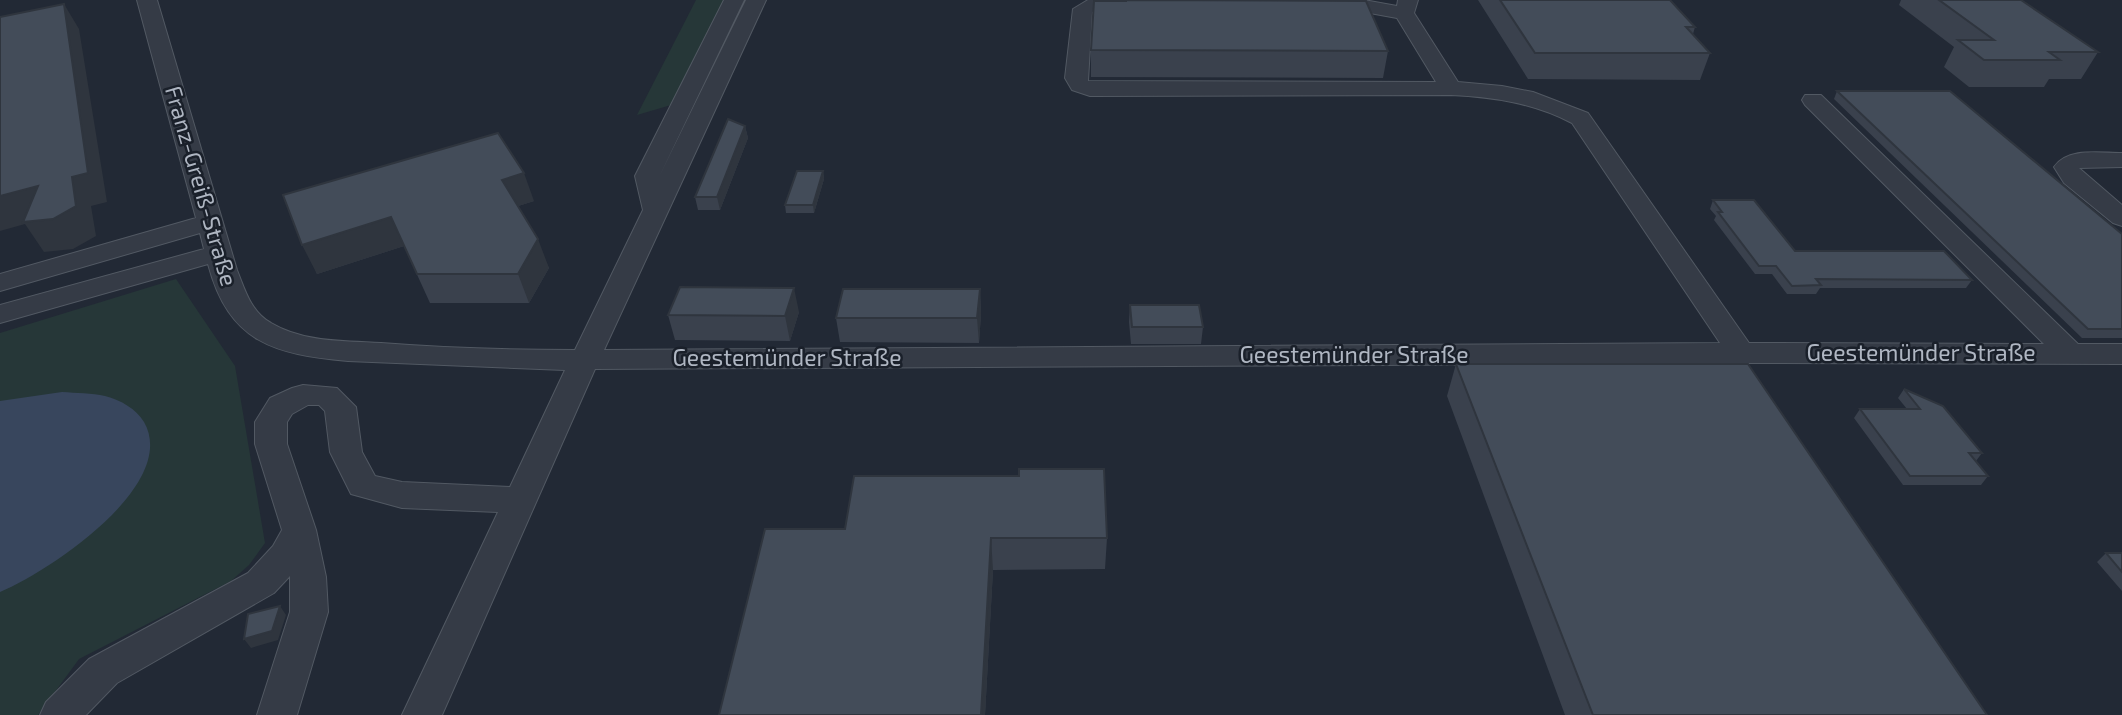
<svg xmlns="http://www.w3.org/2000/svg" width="2122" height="715" font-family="'Exo 2',sans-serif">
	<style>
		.green { fill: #263738 }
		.water { fill: #38465d }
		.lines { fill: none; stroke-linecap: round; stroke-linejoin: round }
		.minor-casing { stroke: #525963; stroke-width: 2 }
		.minor { fill: #353b46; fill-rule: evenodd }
		.wall { fill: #3a414d }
		.shaded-wall { fill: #2f353e }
		.building { fill: #434c59; stroke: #2f353e; stroke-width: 2 }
		.labels { text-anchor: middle; stroke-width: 5; stroke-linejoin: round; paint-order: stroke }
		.street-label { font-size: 23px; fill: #afb6c2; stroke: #1a202a }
	</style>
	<rect width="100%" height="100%" fill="#222935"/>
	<path class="green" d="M696,0H727L671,105L637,115Z
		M176,279L235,366L265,543L249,565L231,581L79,659L38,715H0V333Z"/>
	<path class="water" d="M62,392C76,393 92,393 105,396C121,400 136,409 144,422C180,485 48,572 0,592V401Z"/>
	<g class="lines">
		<g class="minor-casing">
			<path id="minor" d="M137,0H157L237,270C245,290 251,312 271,323C303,342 344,341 381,343C445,348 510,350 575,350L643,210L635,176L724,0H744L659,177L746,0H766L604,350L1720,343L1572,123C1533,103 1494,97 1451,95L1090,96L1072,90L1065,78L1073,9L1088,0H1172L1170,5L1163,7H1105L1092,12L1088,81L1436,82L1397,18L1337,7H1238L1228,1L1364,0L1397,6L1398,0H1418L1414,13L1458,82L1502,86L1533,92L1588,113L1749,343L2044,344L1805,105L1802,100L1805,95H1821L2078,344H2122V364L1741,363L595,369L442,715H402L498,512L402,508L351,494L330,452L325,411L319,405H308L292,414L287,422V444L316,530L326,577L328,612L297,715H257L290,612V576L274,593L117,683L86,715H40L46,702L89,659L248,573L273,546L282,530L255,444V422L270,398L292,388L303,385L337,388L356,407L362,452L375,476L402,482L510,487L565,370L348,361C274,354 229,343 208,264L0,323V305L204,249L200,233L0,291V274L196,218Z
				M2122,153V167L2079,168L2122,205V226L2113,223L2064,183L2054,167C2068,147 2099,153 2122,153Z"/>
		</g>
		<use href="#minor" class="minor"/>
	</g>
	<path class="wall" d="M1124,0H1276L1388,51L1383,78L1091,77V50Z
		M1478,0H1670L1695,27L1693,34L1710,53L1700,80L1528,79Z
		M1901,0H2021L2098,52L2081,79H2049L2044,87H1969L1944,67L1954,47L1899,5Z
		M1837,91L2122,234V338H2082L1834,99Z
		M745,126L748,138L720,210H698L695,197Z
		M823,171L824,179L814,213H786L785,205Z
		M283,195L534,201L518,206L549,268L529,303H430L404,246L317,274Z
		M1713,200L1795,251L1972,280L1966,288H1820L1816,294H1787L1772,274H1755L1714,220L1716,216L1710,209Z
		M980,289L981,314L979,343L840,342L836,318Z
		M1130,305L1203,327L1201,344H1131L1129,322Z
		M799,312L790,341L675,340L668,315Z
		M1456,364L1987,715H1565L1447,396Z
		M1904,389L1982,453L1976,461L1988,476L1981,485H1903L1854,418L1860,409H1907L1898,398Z
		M765,529L1107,538L1105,569L993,570L985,715H719Z
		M2106,553H2122V591L2097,562Z"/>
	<path class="shaded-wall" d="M64,4L79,29L107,202L91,206L96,236L73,249L44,252L25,224L0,231V196L72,177Z
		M745,126L748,138L720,210L717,197Z
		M823,171L824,179L814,213L813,205Z
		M524,173L534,201L512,208L502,180Z
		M391,217L404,246L317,274L302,245Z
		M538,239L549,268L529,303L518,274Z
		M794,288L799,312L790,341L785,316Z
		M980,289L981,314L979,343L977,318Z
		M991,538L993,570L985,715H981Z
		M280,606L286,615L278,640L251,648L244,639Z"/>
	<path class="building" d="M1126,0L1366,1L1388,51L1091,50L1094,1H1126Z
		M1500,0H1670L1695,27H1686L1710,53H1535Z
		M1939,0H2021L2098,52H2049L2060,60H1984L1958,40H1994Z
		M64,4L88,173L72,177L76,206L53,219L23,222L38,186L0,196V17Z
		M1837,91H1950L2122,234V329H2088Z
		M728,119L745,126L717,197H695Z
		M498,133L524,173L502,180L538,239L518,274H417L391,217L302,245L283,195Z
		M797,171H823L813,205H785Z
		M1713,200H1754L1795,251H1944L1972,280L1816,279L1821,285L1792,286L1776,266H1759L1718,212H1722Z
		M680,287L794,288L785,316L668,315Z
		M843,289H980L977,318H836Z
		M1130,305H1199L1203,327H1132Z
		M1456,364H1748L1987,715H1593Z
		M1904,389L1943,406L1982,453H1969L1988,476H1910L1860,409H1920Z
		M1019,469H1104L1107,538H991L981,715H719L765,529H845L854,476H1019Z
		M2106,553H2122V572Z
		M280,606L272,631L244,639L248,614Z"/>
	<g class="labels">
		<g class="street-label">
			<text transform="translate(201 186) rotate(74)" y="8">Franz-Greiß-Straße</text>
			<text x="1921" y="361">Geestemünder Straße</text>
			<text x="1354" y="363">Geestemünder Straße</text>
			<text x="787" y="366">Geestemünder Straße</text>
		</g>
	</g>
</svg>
